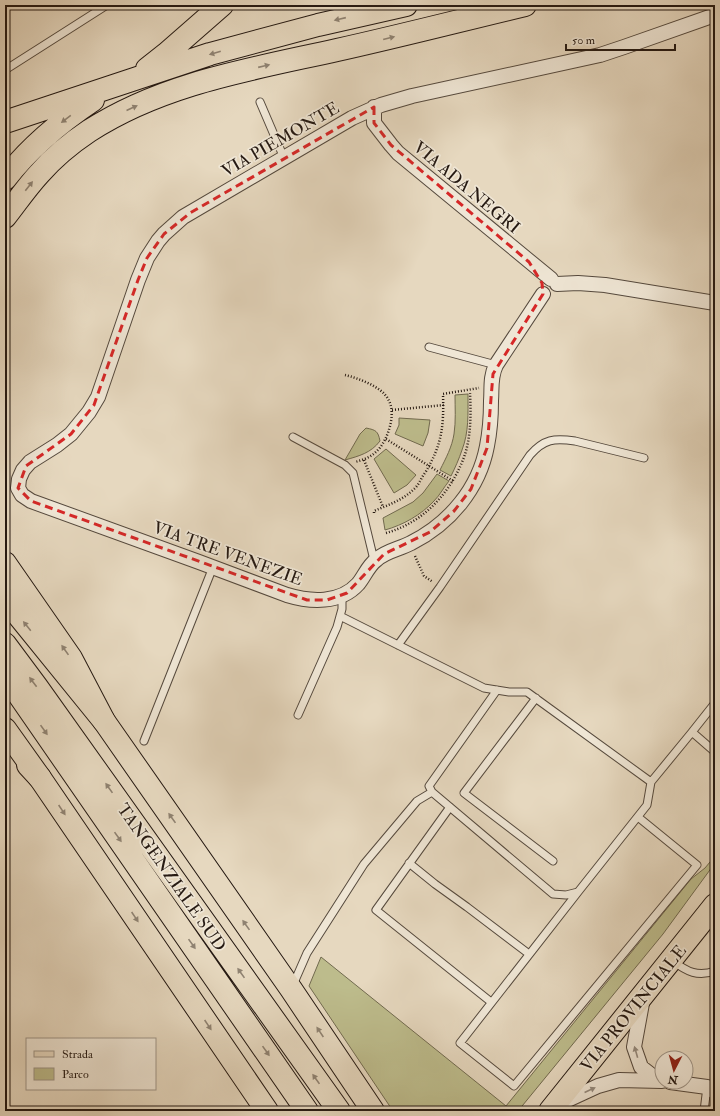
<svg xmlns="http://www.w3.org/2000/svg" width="720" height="1116" font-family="'IM FELL Double Pica',serif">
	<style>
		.green { fill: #bdbc8c; stroke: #716a4f }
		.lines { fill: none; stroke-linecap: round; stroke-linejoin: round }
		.lane-casing { stroke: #55493d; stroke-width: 9 }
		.street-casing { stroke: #55493d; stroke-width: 16 }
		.primary-casing { stroke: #251912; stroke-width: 24 }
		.highway-casing { stroke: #251912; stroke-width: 24 }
		.path { stroke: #251912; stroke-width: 2.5; stroke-dasharray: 1 2; stroke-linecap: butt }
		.lane { stroke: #efe6d5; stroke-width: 7 }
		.street { stroke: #efe6d5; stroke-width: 14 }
		.primary { stroke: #e6d8bf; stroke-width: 22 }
		.highway { stroke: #e6d8bf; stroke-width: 22 }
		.oneway { fill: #8f8271 }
		.oneway2 { fill: #948a7d }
		.marked { fill: none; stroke: #d62828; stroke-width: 3; stroke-dasharray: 8 5; stroke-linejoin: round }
		.labels { text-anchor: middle; stroke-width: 3.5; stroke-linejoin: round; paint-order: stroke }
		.street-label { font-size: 17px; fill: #251912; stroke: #efe6d5 }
	</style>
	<rect width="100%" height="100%" fill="#e6d8bf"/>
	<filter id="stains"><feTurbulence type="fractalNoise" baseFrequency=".005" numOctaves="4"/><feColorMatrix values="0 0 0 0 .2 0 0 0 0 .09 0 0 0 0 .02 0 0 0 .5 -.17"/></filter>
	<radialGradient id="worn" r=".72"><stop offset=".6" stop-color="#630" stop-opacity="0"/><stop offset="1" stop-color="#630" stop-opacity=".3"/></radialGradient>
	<path class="green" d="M468,394C468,413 469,432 462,450C459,459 455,468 451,476L440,470C446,458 452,447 454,434C456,421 455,408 455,395Z
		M399,418L430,420L428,433L423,446L395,434L399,425Z
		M366,428C376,430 378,431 380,441C371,453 359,456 345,460L360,434Z
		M386,449L416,475L407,485L394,493L374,459Z
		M437,474L449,481C444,487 440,495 434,501C421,515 403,525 385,530L383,518L413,502L423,493Z
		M715,856V863L663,934L518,1111H393L309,986L321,957L506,1106L691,879L705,868Z"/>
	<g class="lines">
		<g class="lane-casing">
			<path id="lane" d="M5,70L107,5
				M260,102L284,158
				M429,347L496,365
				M293,437L345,465L353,473L374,560
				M340,616L484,688L509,692H527L651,782L692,732
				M398,645L440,587L530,455C544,439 554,438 575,441L644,458
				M497,690L429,786L432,792L553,894L566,895L578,892L647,805L651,782
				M536,698L464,793L553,861
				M715,703L692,732L715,752
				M298,715L337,627L342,609V595
				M144,741L213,567
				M450,807L376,910L491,1002
				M409,863L435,884L467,907L529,954
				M578,892L460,1043L514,1086L697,865L638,817
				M673,961C687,972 698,977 715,971
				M293,985L307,953L364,864L417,801L432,792
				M704,1111L707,1087"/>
		</g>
		<g class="street-casing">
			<path id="street" d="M374,107V123L391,145L398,153L551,279
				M557,284L578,283L605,285L715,303
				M543,294L496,365C490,377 492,388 491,401C491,416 490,431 487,446C479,489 449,524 411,543C400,549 385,551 376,560C368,566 364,577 358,584C340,604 310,602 287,595L199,562L31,501L22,495L18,488L19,479L23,470L30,462L57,445L71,434L89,412L98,397L138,280L147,258L158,241L164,234L183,217L352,118L381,105L412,96L600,55L624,47L715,15
				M643,998L634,1047L641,1067L659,1081
				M670,1082L707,1087L715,1092
				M559,1104L598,1086L619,1080L662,1081"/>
		</g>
		<g class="primary-casing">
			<path id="primary" d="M5,563L71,658L104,721L291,989L373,1111
				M28,765L40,778L267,1111
				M550,1111L715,905"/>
		</g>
		<g class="highway-casing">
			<path id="highway" d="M147,69L166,54L222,5
				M5,122L210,54L318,25L406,5
				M5,179C29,148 60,122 93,100
				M5,217C16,203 27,187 39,174C53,158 71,143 89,131C163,83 252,69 337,50C400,36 462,20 525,5
				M5,599L104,721
				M5,644L37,687L339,1111
				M5,675L307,1111
				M5,729L40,778"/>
		</g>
		<path class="path" d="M345,375C358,378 382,387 388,399C397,413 388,440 377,451C371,457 363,460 355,462
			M392,410L444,405
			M386,439L453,481
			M364,460L383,507
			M374,513V511C388,505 403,500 414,489C419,485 421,478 425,473C442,445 444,426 443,394L479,388
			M386,533C418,524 443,501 458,471C461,465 464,458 466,451C471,432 471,413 470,393
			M415,556L424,576L433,582"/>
		<use href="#lane" class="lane"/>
		<use href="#street" class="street"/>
		<use href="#primary" class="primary"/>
		<use href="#highway" class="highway"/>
	</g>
	<defs><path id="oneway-solid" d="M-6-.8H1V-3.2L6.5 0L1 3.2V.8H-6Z"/></defs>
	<g class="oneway">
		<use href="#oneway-solid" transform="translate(340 19) rotate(167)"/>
		<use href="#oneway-solid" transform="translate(389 38) rotate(-14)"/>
		<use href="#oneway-solid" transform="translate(215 53) rotate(164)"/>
		<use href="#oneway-solid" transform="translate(264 66) rotate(-13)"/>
		<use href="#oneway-solid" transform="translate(132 108) rotate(-24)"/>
		<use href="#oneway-solid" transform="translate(66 119) rotate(143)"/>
		<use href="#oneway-solid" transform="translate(29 186) rotate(-52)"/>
		<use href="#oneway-solid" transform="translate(27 626) rotate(-129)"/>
		<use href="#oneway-solid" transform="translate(65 650) rotate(-125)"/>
		<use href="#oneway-solid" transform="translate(33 682) rotate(-127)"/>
		<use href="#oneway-solid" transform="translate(44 730) rotate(55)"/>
		<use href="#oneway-solid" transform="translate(109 788) rotate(-125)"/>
		<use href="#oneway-solid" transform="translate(62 810) rotate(56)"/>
		<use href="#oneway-solid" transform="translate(172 818) rotate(-125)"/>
		<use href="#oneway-solid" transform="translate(118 837) rotate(55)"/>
		<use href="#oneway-solid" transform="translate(135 917) rotate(56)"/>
		<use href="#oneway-solid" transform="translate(246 925) rotate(-125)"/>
		<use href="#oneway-solid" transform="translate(192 944) rotate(55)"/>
		<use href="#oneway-solid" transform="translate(241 973) rotate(-125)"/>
		<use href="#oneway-solid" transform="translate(208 1025) rotate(56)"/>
		<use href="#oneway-solid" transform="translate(320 1032) rotate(-124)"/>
		<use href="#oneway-solid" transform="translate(266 1051) rotate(55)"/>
		<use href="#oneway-solid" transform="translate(316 1079) rotate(-125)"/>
	</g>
	<g class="oneway2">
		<use href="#oneway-solid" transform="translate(636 1052) rotate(-106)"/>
		<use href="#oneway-solid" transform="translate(590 1090) rotate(-25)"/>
	</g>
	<path class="marked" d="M374,107V123L391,145L529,262L542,283L543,294L493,374L487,448L471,489L454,511L430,532L384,554L347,593L327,600H307L31,501L18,488L26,466L71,434L94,405L138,280L147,258L164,234L190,213Z"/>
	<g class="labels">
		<g class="street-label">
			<text transform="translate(280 139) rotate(-30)" y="6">VIA PIEMONTE</text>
			<text transform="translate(467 187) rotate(40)" y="6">VIA ADA NEGRI</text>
			<text transform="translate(228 553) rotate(20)" y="6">VIA TRE VENEZIE</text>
			<text transform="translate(172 877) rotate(55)" y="6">TANGENZIALE SUD</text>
			<text transform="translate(633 1008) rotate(-51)" y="6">VIA PROVINCIALE</text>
		</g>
	</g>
	<rect width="720" height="1116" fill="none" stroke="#e6d8bf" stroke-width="20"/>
	<rect x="6" y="6" width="708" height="1104" fill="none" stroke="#251912" stroke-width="2"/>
	<rect x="10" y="10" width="700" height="1096" fill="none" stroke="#251912"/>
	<rect x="26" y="1038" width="130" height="52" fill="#efe6d5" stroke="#9e9487"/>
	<rect x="34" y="1051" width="20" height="6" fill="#e6d8bf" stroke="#9e9487"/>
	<text x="62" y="1058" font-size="12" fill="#251912">Strada</text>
	<rect x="34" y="1068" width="20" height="12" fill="#bdbc8c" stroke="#9e9487"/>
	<text x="62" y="1078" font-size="12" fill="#251912">Parco</text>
	<g transform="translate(674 1070) rotate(186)"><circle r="19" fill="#efe6d5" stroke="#9e9487"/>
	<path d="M0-3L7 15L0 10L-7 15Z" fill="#8f2418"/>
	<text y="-6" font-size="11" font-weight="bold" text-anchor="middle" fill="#251912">N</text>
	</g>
	<path d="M566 44v6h109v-6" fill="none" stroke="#251912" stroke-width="2"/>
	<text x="572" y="44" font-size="12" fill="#251912" stroke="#efe6d5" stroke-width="3" paint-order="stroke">50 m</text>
	<rect width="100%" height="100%" filter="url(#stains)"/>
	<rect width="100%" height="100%" fill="url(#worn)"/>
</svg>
